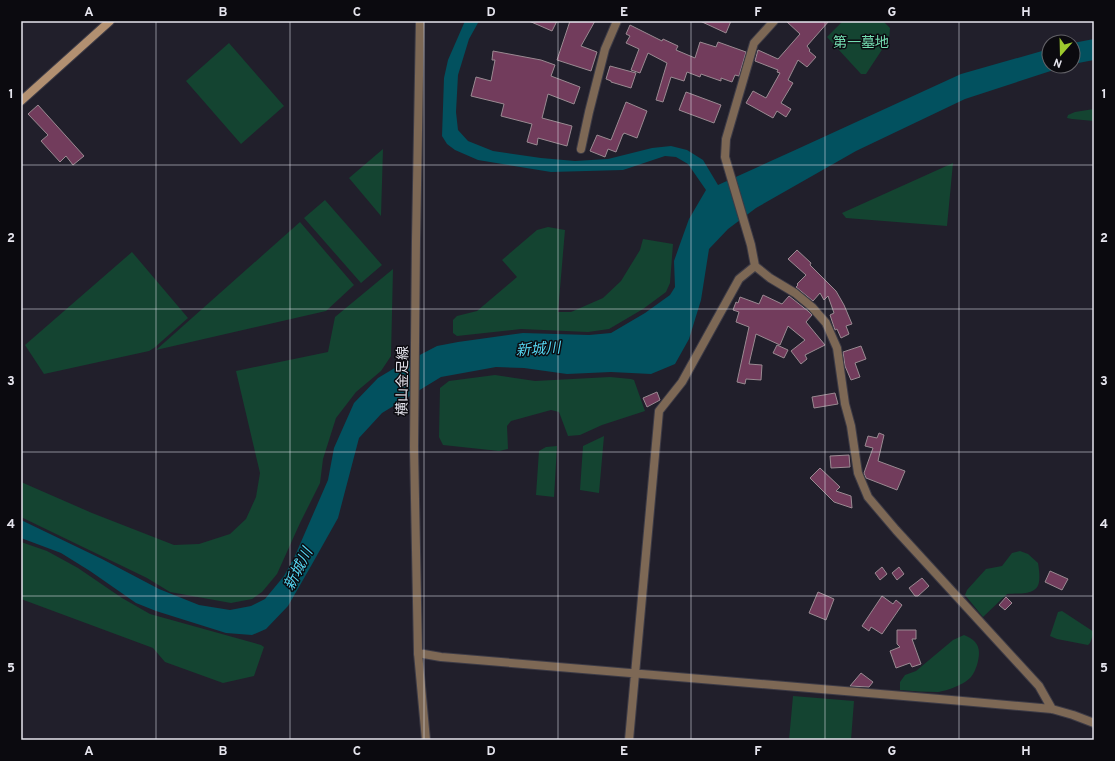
<svg xmlns="http://www.w3.org/2000/svg" width="1115" height="761" font-family="Overpass,'Noto Sans JP',sans-serif">
	<style>
		.green { fill: #144431 }
		.water { fill: #02515f }
		.building { fill: #723c5c; stroke: #9a8a92 }
		.lines { fill: none; stroke-linecap: round; stroke-linejoin: round }
		.minor-casing { stroke: #3d3b46; stroke-width: 10 }
		.tertiary-casing { stroke: #3d3b46; stroke-width: 10 }
		.secondary-casing { stroke: #3d3b46; stroke-width: 10 }
		.minor { stroke: #7d6855; stroke-width: 8 }
		.tertiary { stroke: #7d6855; stroke-width: 8 }
		.secondary { stroke: #b29071; stroke-width: 8 }
		.grid { fill: none; stroke: #e6e5ee; stroke-width: 1; stroke-opacity: 0.55 }
		.labels { text-anchor: middle; stroke-width: 3; stroke-linejoin: round; paint-order: stroke }
		.park-label { font-size: 14px; fill: #74ddb1; stroke: #0b0a0f }
		.street-label { font-size: 14px; fill: #e6e5ee; stroke: #0b0a0f }
		.water-label { font-size: 15px; font-style: italic; fill: #54d4ef; stroke: #0b0a0f }
		.neatline { fill: none; stroke: #e6e5ee; stroke-width: 1.5 }
		.grid-label { font-size: 13px; text-anchor: middle; font-weight: bold; fill: #e6e5ee }
	</style>
	<rect width="100%" height="100%" fill="#211f2b"/>
	<path class="green" d="M843,21H883L890,28L889,39L866,74H861L827,37Z
		M229,43L284,106L241,144L186,81Z
		M1094,109V121L1072,119L1067,118L1068,115L1075,112Z
		M383,149L381,216L349,178Z
		M953,163L947,226L846,218L842,213Z
		M325,200L382,265L361,283L304,218Z
		M300,222L354,285L326,311L156,350Z
		M548,227L565,230L558,312H571L603,298L621,281L640,250L643,239L673,244L670,283L666,292L643,309L609,329L588,332L521,329L457,336L453,333V320L457,316L477,311L517,277L502,260L537,230Z
		M132,252L188,318L154,348L149,351L44,374L25,345Z
		M393,269L391,356L381,371L356,392L336,418L323,459L320,483L300,523L277,574L262,592L252,599L231,603L170,592L147,578L21,517V482L92,513L174,545L199,544L230,534L246,519L256,497L260,473L236,371L328,352L335,317Z
		M495,375L535,381L610,377L631,379L634,380L645,411L602,425L580,435L568,436L559,412L551,410L511,421L507,426L508,449L499,451L443,445L439,437L440,388L449,381Z
		M604,436L599,493L580,490L583,446Z
		M557,446L554,497L536,495L539,451L546,447Z
		M21,542L47,551L78,568L122,598L150,614L261,645L264,647L254,676L223,683L165,662L153,648L21,599Z
		M1020,551L1028,554L1038,563C1039,569 1040,576 1039,582C1037,596 1017,593 1007,594L983,617L965,595L967,590L986,569L1002,566L1012,553Z
		M1062,611L1094,632L1090,643L1088,645L1057,639L1050,636L1058,612Z
		M964,635C973,639 979,643 979,653C979,660 976,671 971,677C965,684 947,691 938,692C925,692 913,691 900,690V682L905,675L916,671L953,640Z
		M793,696L854,701L851,740H789Z"/>
	<path class="water" d="M465,21H479L469,39L458,75L456,112L458,130L468,141L493,151L541,158L575,161L608,159L652,148L671,146L687,150L703,160L718,185L793,151L961,74L1049,49V66H1066L965,99L856,151L756,208L728,229L709,249L701,300L689,339L675,364L651,374L611,372L567,374L524,368L496,367L441,377L382,413L359,438L338,518L311,566L288,606L266,629L252,635L226,633L156,611L136,603L90,571L61,553L21,538V520L102,559L159,589L199,605L230,610L251,606L265,599L284,576L294,558L328,480L334,448L354,403L378,378L393,369L437,346L458,342L523,333L589,335L611,333L645,313L670,295L675,287L674,261L680,244L689,219L706,190L688,164L676,157L665,156L623,170L551,172L478,160L455,150L447,144L442,136L444,78L448,60Z
		M1094,39V60L1073,64V43Z"/>
	<path class="building" d="M529,21H557L552,31Z
		M570,21H595L581,46L597,52L591,71L557,60Z
		M700,21H731L726,33Z
		M786,21H829L807,46L810,50L809,51L816,57L807,67L798,60L788,80L793,83L781,103L791,109L786,117L777,111L773,118L746,103L753,91L766,98L780,73L777,72L778,70L755,61L758,50L778,59L800,34Z
		M630,25L662,41L663,39L678,46L676,50L695,58L700,42L716,47L718,42L746,52L739,76L735,75L732,82L721,78V81L701,74L700,77L687,72L684,81L671,77L663,102L656,100L667,63L648,53L640,73L631,70L639,49L626,43L630,36L626,34Z
		M493,51L541,60L555,65L551,76L580,87L574,104L548,94L542,118L572,126L567,146L538,138L537,145L527,142L532,124L501,116L504,104L471,96L476,77L491,81L495,60H492Z
		M610,66L636,73L631,88L611,82V81L606,79Z
		M686,92L721,105L714,123L679,110Z
		M626,102L647,111L637,138L624,133V134H623L616,152L608,149L605,157L590,151L597,135L611,140Z
		M38,105L84,156L73,165L66,156L60,162L41,141L48,135L28,114Z
		M797,250L811,263L810,265L836,291L844,305L852,324L846,326L849,334L841,338L837,329L835,330L830,315L834,313L828,296L824,300L820,293L813,301L796,287L798,285L797,284L806,275L788,259Z
		M763,295L782,304L789,296L808,311L812,315L806,322L825,345L805,355L807,359L801,364L791,351L805,340L788,326L780,345L756,334L749,364L762,365L761,380L746,379L745,384L737,382L749,327L736,322L739,312L733,310L736,302L738,303L740,297L759,304Z
		M777,345L788,350L784,358L773,353Z
		M861,346L866,359L855,363L860,377L851,380L845,366L843,352Z
		M657,392L660,400L647,407L643,398Z
		M835,393L838,404L814,408L812,397Z
		M879,433L884,435L878,461L905,471L897,490L866,478L864,473L873,448L865,446L868,436L877,438Z
		M849,455L850,467L831,468L830,456Z
		M820,468L840,487L836,491L851,496L852,508L834,502L810,478Z
		M882,567L887,574L880,580L875,573Z
		M899,567L904,574L897,580L892,573Z
		M1050,571L1068,579L1062,590L1045,582Z
		M922,578L929,586L918,596H915L909,588Z
		M818,592L834,599L826,620L809,613Z
		M882,596L893,604L896,600L902,605L882,634L871,627L869,631L862,626Z
		M1006,597L1012,603L1005,610L999,605Z
		M897,630H916V639H912L921,664L912,667L910,663L896,668L890,651L900,647L897,644Z
		M861,673L873,682L869,687L850,686Z"/>
	<g class="lines">
		<g class="minor-casing">
			<path id="minor" d="M774,21L754,43L726,139L725,157L751,245L755,266L770,278L795,293L812,307L826,323L837,348L845,404L851,426L858,473L868,497L896,530L1039,686L1052,709
				M581,149L589,112L605,49L617,21
				M418,653L441,657L951,700L1052,709L1073,715L1094,723
				M629,740L659,411L682,382L739,279L755,266"/>
		</g>
		<g class="tertiary-casing">
			<path id="tertiary" d="M420,21L416,240L414,447L418,653L426,740"/>
		</g>
		<g class="secondary-casing">
			<path id="secondary" d="M21,101L110,21"/>
		</g>
		<use href="#minor" class="minor"/>
		<use href="#tertiary" class="tertiary"/>
		<use href="#secondary" class="secondary"/>
	</g>
	<path class="grid" d="M156,21V740M290,21V740M424,21V740M558,21V740M691,21V740M825,21V740M959,21V740M21,165H1094M21,309H1094M21,452H1094M21,596H1094"/>
	<g class="labels">
		<g class="park-label">
			<text x="861" y="47">第一墓地</text>
		</g>
		<g class="street-label">
			<text transform="translate(402 381) rotate(-89)" y="5">横山金足線</text>
		</g>
		<g class="water-label">
			<text transform="translate(538 349) rotate(-4)" y="5">新城川</text>
			<text transform="translate(298 569) rotate(-63)" y="5">新城川</text>
		</g>
	</g>
	<rect width="1115" height="761" fill="none" stroke="#0b0a0f" stroke-width="44"/>
	<g transform="translate(1061 54) rotate(200)"><circle r="19" fill="#0b0a0f" stroke="#636268"/>
	<path d="M0-3L7 15L0 10L-7 15Z" fill="#9eca2e"/>
	<text y="-6" font-size="11" font-weight="bold" text-anchor="middle" fill="#e6e5ee">N</text>
	</g>
	<rect x="22" y="22" width="1071" height="717" class="neatline"/>
	<g class="grid-label">
		<text x="89" y="16">A</text>
		<text x="223" y="16">B</text>
		<text x="357" y="16">C</text>
		<text x="491" y="16">D</text>
		<text x="624" y="16">E</text>
		<text x="758" y="16">F</text>
		<text x="892" y="16">G</text>
		<text x="1026" y="16">H</text>
		<text x="11" y="98">1</text>
		<text x="1104" y="98">1</text>
		<text x="11" y="242">2</text>
		<text x="1104" y="242">2</text>
		<text x="11" y="385">3</text>
		<text x="1104" y="385">3</text>
		<text x="11" y="528">4</text>
		<text x="1104" y="528">4</text>
		<text x="11" y="672">5</text>
		<text x="1104" y="672">5</text>
		<text x="89" y="755">A</text>
		<text x="223" y="755">B</text>
		<text x="357" y="755">C</text>
		<text x="491" y="755">D</text>
		<text x="624" y="755">E</text>
		<text x="758" y="755">F</text>
		<text x="892" y="755">G</text>
		<text x="1026" y="755">H</text>
	</g>
</svg>
